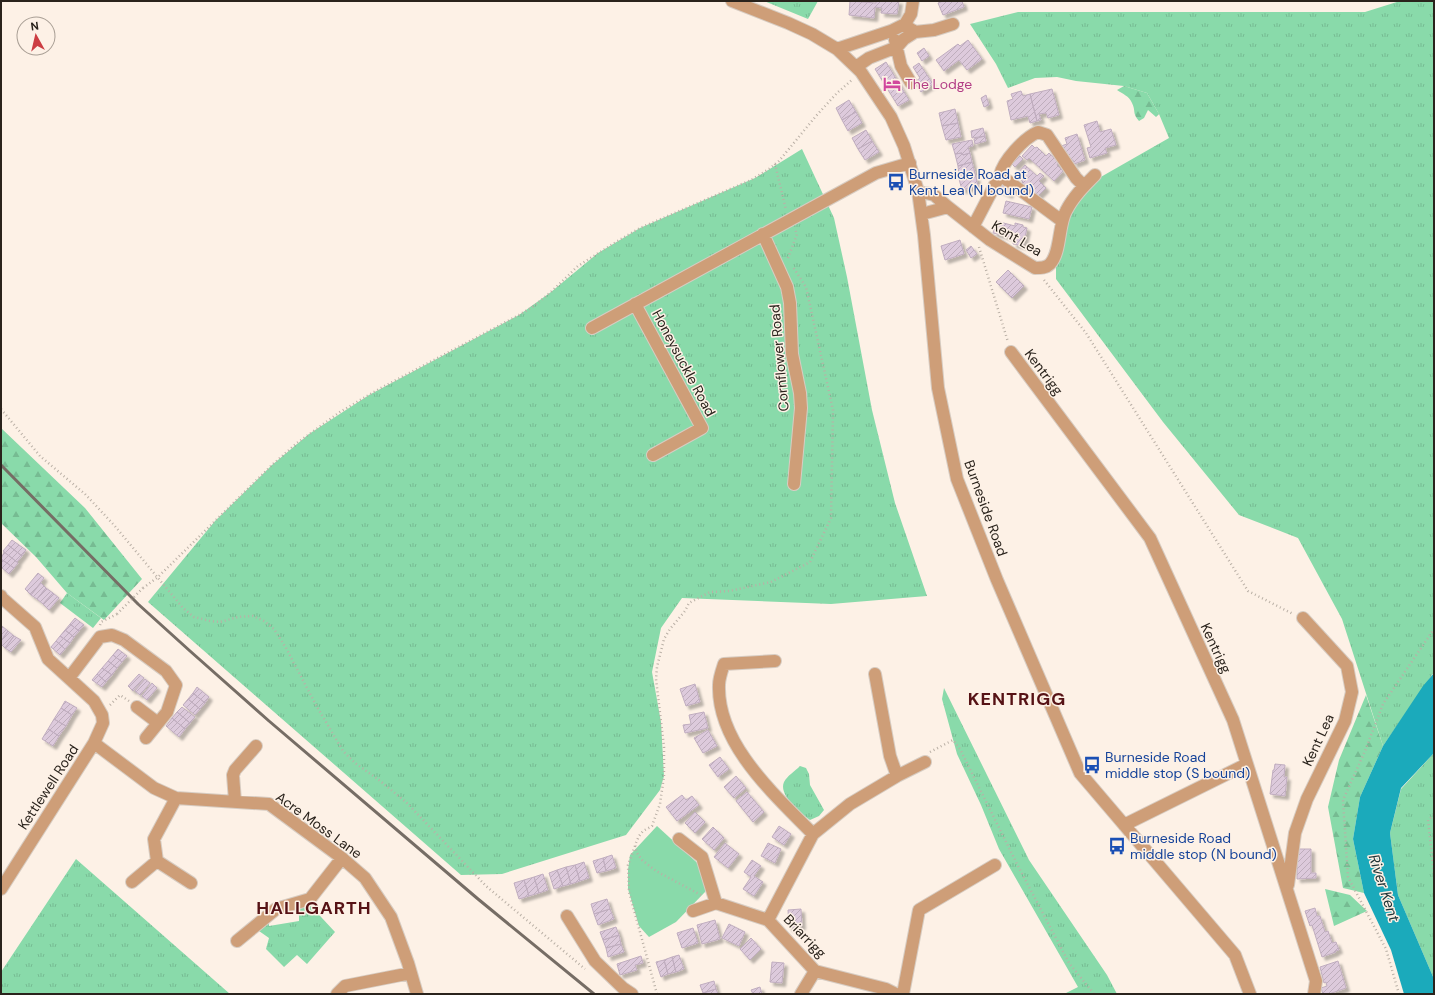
<svg xmlns="http://www.w3.org/2000/svg" width="1435" height="995" font-family="'DM Sans',sans-serif">
	<style>
		.grass { fill: url(#grass-tufts) }
		.forest { fill: url(#forest-firs) }
		.park { fill: #89daaa }
		.water { fill: #1baabb }
		.building { fill: url(#building-hatch); stroke: #c0adbf; filter: url(#shadow) }
		.lines { fill: none; stroke-linecap: round; stroke-linejoin: round }
		.minor-casing { stroke: #d7ccc2; stroke-width: 14 }
		.path { stroke: #bab0a6; stroke-width: 2.5; stroke-dasharray: 1 3; stroke-linecap: butt }
		.minor { stroke: #ce9e78; stroke-width: 12 }
		.rail { stroke: #766d65; stroke-width: 3 }
		.path-bridge { stroke: #bab0a6; stroke-width: 2.5; stroke-dasharray: 1 3; stroke-linecap: butt }
		.labels { text-anchor: middle; stroke-width: 3; stroke-linejoin: round; paint-order: stroke }
		.hotel-label { font-size: 14px; fill: #b23c85; stroke: #fdf1e6; text-anchor: start }
		.transit-label { font-size: 14px; fill: #164399; stroke: #fdf1e6; text-anchor: start }
		.street-label { font-size: 14px; fill: #2a231c; stroke: #fdf1e6 }
		.water-label { font-size: 15px; font-style: italic; fill: #1e3437; stroke: #fdf1e6 }
		.district-label { font-size: 18px; font-weight: bold; letter-spacing: 1px; fill: #561215; stroke: #fdf1e6 }
	</style>
	<defs>
		<pattern id="grass-tufts" width="24" height="20" patternUnits="userSpaceOnUse"><rect width="24" height="20" fill="#89daaa"/><path d="M3 7l-1-3M5 7V3M7 7l1-3M15 17l-1-3M17 17v-4M19 17l1-3" fill="none" stroke="#76bb92"/></pattern>
		<pattern id="forest-firs" width="22" height="20" patternUnits="userSpaceOnUse"><rect width="22" height="20" fill="#89daaa"/><path d="M5 1l3.5 6h-7zM16 11l3.5 6h-7z" fill="#76bb92"/></pattern>
		<pattern id="building-hatch" width="6" height="6" patternUnits="userSpaceOnUse"><rect width="6" height="6" fill="#ddcadc"/><path d="M-1 1l2-2M0 6l6-6M5 7l2-2" fill="none" stroke="#beadbc"/></pattern>
		<filter id="shadow"><feDropShadow dx="3.5" dy="3.5" stdDeviation="1" flood-color="#0004"/></filter>
	</defs>
	<rect width="100%" height="100%" fill="#fdf1e6"/>
	<path class="grass" d="M764,1H818L808,19Z
		M1400,1H1434V672L1383,746L1342,619L1298,538L1239,515L1163,422L1056,279V267L1060,255L1064,226L1076,203L1099,178L1169,138L1159,114L1147,93L1124,86L1076,81L1057,77L1035,78L1008,88L996,64L970,24L1018,12H1365Z
		M802,149L834,218L847,277L872,410L895,503L927,596L831,604L682,598L661,628L652,672L661,722L664,776L660,790L626,835L502,874L461,875L148,602L215,521L272,465L309,434L369,395L519,315L551,292L598,253L640,228L755,178Z
		M67,593L101,618L93,628L60,603Z
		M944,688L1029,860L1107,975L1117,994H1064L1078,987L999,849L981,805L957,754L942,699Z
		M1434,753V979L1398,895L1390,833L1401,789Z
		M800,766L806,768L809,774L810,785L824,810L819,816L810,820C801,814 778,795 784,782C787,776 795,771 800,766Z
		M76,859L230,994H1V972Z
		M308,903L335,932L307,964L297,955L284,967L266,949L269,938L259,931V927L268,919L269,926L299,921V908Z"/>
	<path class="forest" d="M1124,86L1147,93L1159,114L1156,117L1148,110L1144,118L1139,121C1132,113 1136,111 1132,103C1129,96 1123,94 1117,90Z
		M1,428L85,508L142,579L104,620L67,593L36,557L1,523Z
		M1366,695L1383,746L1360,797L1353,839L1364,893L1343,888L1328,807L1339,760Z
		M1325,889L1350,895L1367,911L1334,926Z"/>
	<path class="park" d="M657,826L705,870V892L676,922L649,937L639,926L628,889V870L630,855Z"/>
	<path class="water" d="M1434,673V753L1401,788L1390,833L1398,895L1434,979V994H1404L1391,950L1364,893L1353,839L1360,797L1383,746L1423,686Z"/>
	<path class="building" d="M850,1L876,3V1H899L897,14L881,13L882,8L875,7L874,18L849,15Z
		M943,1H962L964,7L943,15L938,3Z
		M968,40L982,59L967,70L959,60L944,71L936,60L958,44L960,46Z
		M924,48L929,56L922,61L917,53Z
		M886,62L909,100L898,106L875,69Z
		M919,63L933,84L921,92L915,82L920,78L913,67Z
		M1052,89L1059,115L1048,118L1046,113L1039,114L1041,120L1037,121L1030,94Z
		M1021,91L1023,96L1030,94L1037,121L1030,123L1028,116L1011,120L1007,101L1013,99L1011,94Z
		M986,95L989,105L984,107L981,98Z
		M849,100L856,112L842,120L836,108Z
		M955,109L958,123L942,126L939,113Z
		M856,112L862,123L848,131L842,120Z
		M1097,121L1100,132L1111,129L1116,145L1105,148L1107,153L1090,158L1087,148L1091,147L1084,125Z
		M958,123L961,137L946,140L942,126Z
		M983,128L985,136L972,138L971,131Z
		M866,130L872,141L858,149L852,138Z
		M1077,134L1085,160L1074,164L1073,160L1068,161L1061,146L1067,144L1065,138Z
		M985,136L986,141L975,144L974,139Z
		M972,140L973,146L968,147L970,153L963,155L962,153L955,154L952,144Z
		M872,141L879,152L865,160L858,149Z
		M1032,145L1035,148L1037,147L1046,156L1049,153L1059,162L1057,165L1063,171L1054,181L1029,158L1027,160L1022,156Z
		M962,153L963,155L970,153L972,162L958,166L955,154Z
		M1019,155L1023,159L1015,167L1011,163Z
		M972,162L975,173L968,175V177L959,179L958,166Z
		M1025,165L1037,176L1040,173L1044,176L1039,181L1046,188L1038,196L1030,188L1027,191L1020,185L1023,182L1016,175Z
		M975,173L978,186L962,190L959,179L968,177V175Z
		M1003,183L1012,187L1009,195L999,190Z
		M1006,201L1032,207L1029,219L1003,213Z
		M996,221L1015,226V223L1023,225V227L1027,228L1023,246L1013,244L1014,238L993,233Z
		M960,240L964,254L945,260L941,246Z
		M971,246L977,254L971,258L966,250Z
		M1008,270L1024,286L1012,298L996,282Z
		M12,540L26,550L22,556L8,545Z
		M8,545L22,556L17,562L3,551Z
		M4,552L18,563L14,568L1,559Z
		M1,559L14,568L9,574L1,567Z
		M38,573L44,578L31,595L25,589Z
		M41,583L46,588L37,599L31,595Z
		M46,588L53,593L43,604L37,599Z
		M53,593L59,598L49,610L43,604Z
		M75,618L84,625L79,631L70,624Z
		M70,624L79,631L74,637L65,630Z
		M2,626L8,631L1,641V628Z
		M65,630L74,637L70,643L60,636Z
		M8,631L14,636L5,648L1,644V641Z
		M14,636L21,640L11,652L5,648Z
		M60,636L70,643L65,649L56,641Z
		M56,641L65,649L60,655L51,647Z
		M118,649L127,656L122,662L113,655Z
		M113,655L122,662L117,668L108,661Z
		M108,661L117,668L112,675L102,668Z
		M102,668L112,675L106,682L97,674Z
		M97,674L106,682L102,687L92,680Z
		M139,674L144,678L133,691L128,686Z
		M145,679L150,683L140,695L135,691Z
		M152,683L157,688L147,700L142,696Z
		M695,684L700,702L686,706L680,689Z
		M197,687L209,697L205,703L193,693Z
		M193,693L205,703L200,709L188,699Z
		M188,699L200,709L195,715L183,705Z
		M65,701L77,708L72,715L61,708Z
		M182,707L195,717L190,723L177,712Z
		M61,708L72,715L66,726L54,719Z
		M177,712L190,723L185,729L172,718Z
		M704,712L708,728L685,733L683,725L691,724L689,715Z
		M172,718L185,729L179,737L166,726Z
		M54,719L66,726L59,736L48,729Z
		M48,729L59,736L53,746L42,739Z
		M708,730L717,746L703,753L694,738Z
		M720,757L729,769L718,777L709,765Z
		M1275,764L1285,765L1284,777H1287L1285,796L1270,794L1273,770H1274Z
		M736,776L746,788L734,798L724,787Z
		M747,792L764,812L753,822L736,801Z
		M682,795L686,800L692,796L699,805L677,821L666,807Z
		M695,812L705,822L695,833L685,823Z
		M779,826L791,834L784,845L772,837Z
		M713,827L724,838L714,850L702,839Z
		M725,843L739,854L728,868L714,857Z
		M768,843L781,849L775,863L761,856Z
		M1297,849H1311V873H1316V878L1297,879Z
		M612,855L616,868L606,871L603,858Z
		M603,858L606,871L597,873L593,861Z
		M752,860L761,866L754,876L763,882L754,896L743,889L751,877L744,872Z
		M584,862L589,878L580,881L575,865Z
		M575,865L580,881L571,884L566,867Z
		M566,867L571,884L563,886L557,870Z
		M557,870L563,886L554,889L549,873Z
		M543,874L548,890L539,893L534,877Z
		M534,877L539,893L529,896L524,880Z
		M524,880L529,896L519,899L514,883Z
		M607,899L610,909L594,914L591,904Z
		M1315,908L1317,916H1320L1325,932L1328,931L1332,943L1336,942L1339,950L1335,951L1336,952L1322,957L1312,925L1310,926L1305,911Z
		M610,909L614,919L598,925L594,914Z
		M801,909L802,926L789,928L788,910Z
		M715,920L720,939L702,944L697,925Z
		M729,924L745,932L739,946L722,938Z
		M616,927L619,935L603,940L600,932Z
		M693,928L698,943L682,948L677,933Z
		M619,935L621,944L606,948L603,940Z
		M751,938L761,949L750,960L740,949Z
		M621,944L624,952L608,957L606,948Z
		M679,955L684,969L676,972L672,957Z
		M641,956L643,963L635,965L637,970L620,975L617,964Z
		M672,957L676,972L668,974L664,960Z
		M664,960L668,974L661,977L656,962Z
		M1338,961L1346,988L1329,994H1323L1321,988L1327,986L1326,982L1324,983L1320,967Z
		M772,962L784,963L782,983L770,982Z
		M714,981L716,989L703,993L700,985Z
		M760,987L762,994H753L751,990Z
		M716,989L718,994H703V993Z"/>
	<g class="lines">
		<g class="minor-casing">
			<path id="minor" d="M732,1L788,23L812,34L837,49L861,72L891,117L904,146L918,191L924,235L938,388L957,479L997,580L1080,773L1235,955L1250,994
				M909,28L915,32L934,30L953,24
				M895,40L901,66L911,83
				M837,49L891,31L905,24L911,14L913,1
				M856,67L869,58L897,47L904,39L915,32
				M1000,175L1062,221
				M918,191L934,195L948,207
				M922,214L948,207L990,240L1035,268C1041,268 1046,268 1050,264C1061,252 1058,226 1066,211C1073,197 1084,186 1095,175
				M973,227L1000,175C1003,161 1024,138 1038,132L1047,135L1076,178L1084,186
				M763,234L787,287L790,303L792,354L800,393L801,408L794,484
				M635,304L702,428L653,455
				M592,328L876,173L910,163
				M1011,352L1150,538L1233,720L1316,981L1314,994
				M1,596L2,598L35,627L48,659L94,701L102,715L103,723L94,743L1,889
				M775,661L724,664C722,670 719,678 719,685C717,744 775,795 813,834
				M875,674L890,756L897,776
				M69,678L100,637L112,635L124,640L166,671L176,685L167,712L146,738
				M137,707L158,723
				M94,743L154,788L176,798L269,804L342,858L365,878L391,917L408,963L417,994
				M235,801L233,775L235,770L256,746
				M1124,825L1247,764
				M679,839L702,857L716,903
				M157,861L191,883
				M132,882L157,861L154,839L176,798
				M1288,885L1295,833L1307,799L1345,721L1352,692L1347,666L1303,618
				M693,911L716,903L768,920L815,971L886,989L896,994
				M567,916L595,961L623,988L632,994
				M768,920L813,834L850,804L897,776L925,762
				M237,941L276,909L310,899L342,858
				M337,994L345,986L411,973
				M801,994L815,971
				M903,994L919,910L995,865"/>
		</g>
		<path class="path" d="M775,164L786,210
			M979,247L1008,342
			M788,258L797,234L795,229
			M1044,280L1086,333L1248,591L1293,614
			M1,409L40,456L85,494L114,525L183,608L194,617L210,621L220,622L238,617L253,616L264,621L274,629L286,648L316,705L343,751L355,763L379,780L407,803L486,886L585,969
			M143,588L158,577L272,465L297,443L340,412L379,389L519,315L534,306L551,292L578,266L616,242L640,228L751,180L769,169L779,161L816,116L837,93L853,79
			M100,625L101,622L117,614
			M110,705L120,695L129,701
			M930,752L953,740L960,749L1017,864L1069,963L1094,994
			M1434,815L1428,820L1434,874
			M635,846L628,865L629,892L657,994
			M701,895L656,871L642,860L637,853L635,845L639,836L643,831L652,826L660,804L664,776V747L656,679L657,667L664,639L670,629L685,611L689,603L710,592L729,591L771,582L810,562L831,518L833,410L806,287L793,267
			M1399,994L1386,949L1348,877L1343,800L1365,751L1383,704L1434,629"/>
		<use href="#minor" class="minor"/>
		<path class="rail" d="M1,465L138,604L190,651L269,721L478,899L594,994"/>
		<path class="path-bridge" d="M117,614L143,588"/>
	</g>
	<defs>
		<g id="hotel-bare" transform="scale(1.38)"><path d="M-6-4.5h1.5V1H6V5H4.5V3h-9V5H-6ZM-4 0a1.8 1.8 0 1 1 3.6 0ZM.5 0V-2.5h3Q6-2.5 6 0Z" fill="#d1479c" stroke="#fdf1e6" stroke-width="2.5" paint-order="stroke"/></g>
		<g id="bus-bare" transform="scale(1.38)"><path d="M-5-6H5V4H4V6H2V4H-2V6H-4V4H-5ZM-3.5-4V0h7V-4ZM-3.5 1.2v1.5H-2V1.2ZM2 1.2v1.5H3.5V1.2Z" fill="#1a4fb4" stroke="#fdf1e6" stroke-width="2.5" paint-order="stroke"/></g>
	</defs>
	<g fill-rule="evenodd">
		<use href="#hotel-bare" x="892" y="84"/>
		<use href="#bus-bare" x="896" y="182"/>
		<use href="#bus-bare" x="1092" y="765"/>
		<use href="#bus-bare" x="1117" y="846"/>
	</g>
	<g class="labels">
		<g class="hotel-label">
			<text x="905" y="89">The Lodge</text>
		</g>
		<g class="transit-label">
			<text x="909" y="179">Burneside Road at<tspan x="909" dy="16">Kent Lea (N bound)</tspan></text>
			<text x="1105" y="762">Burneside Road<tspan x="1105" dy="16">middle stop (S bound)</tspan></text>
			<text x="1130" y="843">Burneside Road<tspan x="1130" dy="16">middle stop (N bound)</tspan></text>
		</g>
		<g class="street-label">
			<text transform="translate(1017 238) rotate(31)" y="5">Kent Lea</text>
			<text transform="translate(779 358) rotate(-95)" y="5">Cornflower Road</text>
			<text transform="translate(684 363) rotate(62)" y="5">Honeysuckle Road</text>
			<text transform="translate(1044 372) rotate(53)" y="5">Kentrigg</text>
			<text transform="translate(986 508) rotate(70)" y="5">Burneside Road</text>
			<text transform="translate(1216 648) rotate(65)" y="5">Kentrigg</text>
			<text transform="translate(1318 740) rotate(-65)" y="5">Kent Lea</text>
			<text transform="translate(48 787) rotate(-57)" y="5">Kettlewell Road</text>
			<text transform="translate(319 825) rotate(36)" y="5">Acre Moss Lane</text>
			<text transform="translate(805 936) rotate(46)" y="5">Briarrigg</text>
		</g>
		<g class="water-label">
			<text transform="translate(1384 888) rotate(72)" y="5">River Kent</text>
		</g>
		<g class="district-label">
			<text x="1017" y="705">KENTRIGG</text>
			<text x="314" y="914">HALLGARTH</text>
		</g>
	</g>
	<rect width="1435" height="995" fill="none" stroke="#2a231c" stroke-width="4"/>
	<g transform="translate(36 36) rotate(352)"><circle r="19" fill="#fdf1e6" stroke="#a99f95"/>
	<path d="M0-3L7 15L0 10L-7 15Z" fill="#cc3d42"/>
	<text y="-6" font-size="11" font-weight="bold" text-anchor="middle" fill="#2a231c">N</text>
	</g>
</svg>
